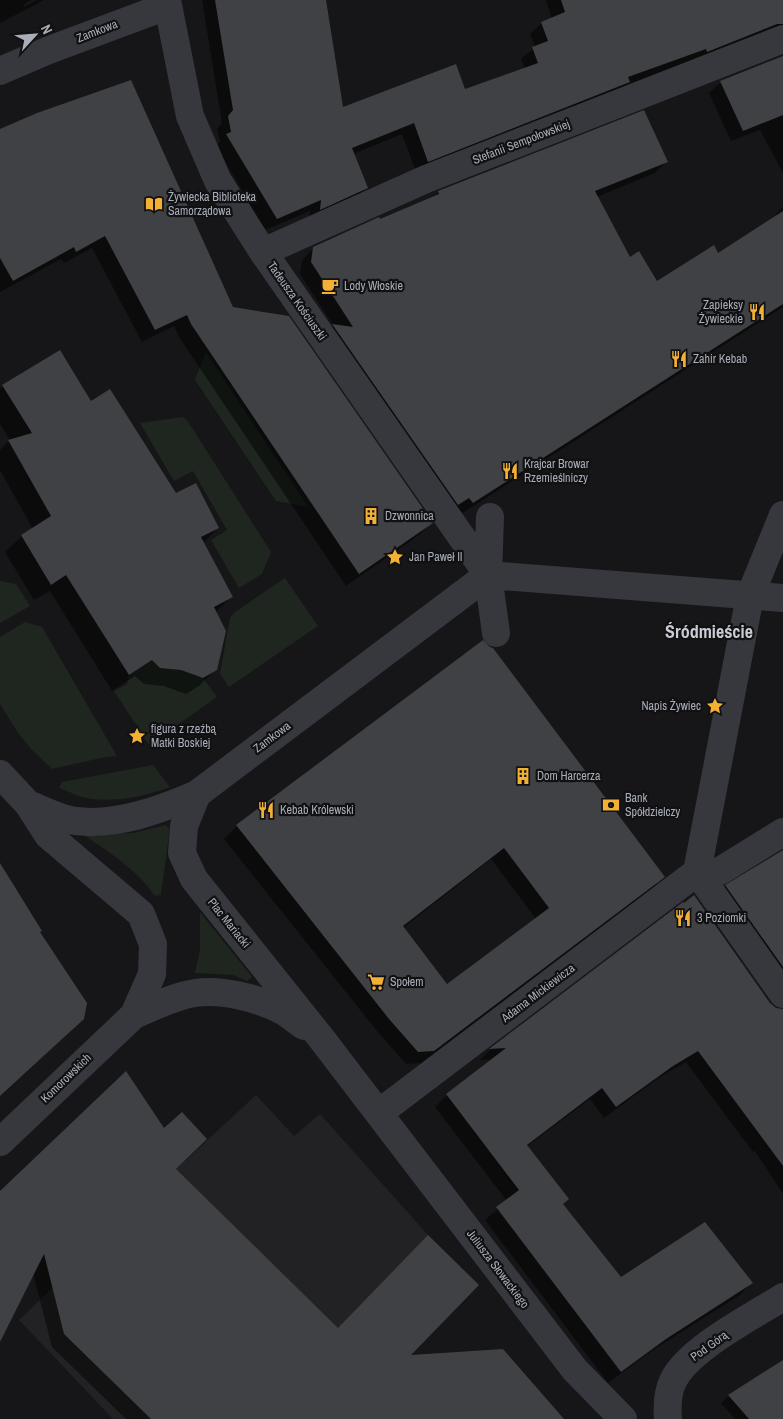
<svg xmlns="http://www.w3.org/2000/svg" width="783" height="1419" font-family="'Archivo Narrow',sans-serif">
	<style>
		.built { fill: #222225 }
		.green { fill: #1e261f }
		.shadow { fill: #0007; fill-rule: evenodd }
		.building { fill: #404145; fill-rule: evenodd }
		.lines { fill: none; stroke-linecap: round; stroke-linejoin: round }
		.minor { stroke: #37383d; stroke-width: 28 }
		.labels { text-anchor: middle; stroke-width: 4.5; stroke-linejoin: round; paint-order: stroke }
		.street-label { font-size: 12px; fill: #a8adb8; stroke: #111113 }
		.poi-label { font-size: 12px; fill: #a8adb8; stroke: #111113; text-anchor: start }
		.district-label { font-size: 18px; font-weight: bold; fill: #c9ccd4; stroke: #111113 }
	</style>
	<rect width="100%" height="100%" fill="#161618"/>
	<path class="built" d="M256,1095L294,1136L320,1114L428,1235L479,1285L411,1355L465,1419H113L19,1320L159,1185Z"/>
	<path class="green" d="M206,352L308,507L276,501L195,380Z
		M183,417L189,423L271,552L262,574L239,588L211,540L227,530L193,471L174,481L140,423Z
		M285,578L318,626L229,687L220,674L230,618L235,612Z
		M0,581L16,584L30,606L0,623Z
		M25,622L42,627L117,756L101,758L52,769L31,749L18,733L0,704V637Z
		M166,659L192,672V675L203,678L217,697L149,745L114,691L127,684L129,675L152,660Z
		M153,765L170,787C147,796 117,802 93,799C81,798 70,792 59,788L62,782Z
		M166,825C167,827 168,828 169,829C170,834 162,886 161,895L155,896C138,871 111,853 85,836L92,834L133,833Z
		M200,912L252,977L247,981L233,975L195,973L200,950Z"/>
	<path class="shadow" d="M0,0H31L23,5L24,7L37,0H44L0,23Z
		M202,0H321L342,109L465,91L525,69L521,59L535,47L530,34L542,23L552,19L546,0H783V40L694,60L626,85L617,93L416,172L402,134L353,154L366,188L355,199L309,220L310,211L265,230L216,146L220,142L217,129L222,123Z
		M783,57V173L760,130L731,141L709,93L721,82Z
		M0,131L232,308L431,523L419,535L346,586L179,337L174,326L142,342L92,248L64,263L61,259L0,292Z
		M666,162L655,173L597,197L629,258L657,282L718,255L771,219L783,207V307L461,514L321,336L333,325L300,274L302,260L314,248L432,199L439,192Z
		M3,386L90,402L175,495L218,528L203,543L231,597L215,613L216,669L199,686L186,694L164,686L144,684L135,676L112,691L50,591L34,600L5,552L22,536L33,529L0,470V450L10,440L0,424V389Z
		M483,642L663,877L651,889L421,1063L406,1064L377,1031L224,839L237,826ZM491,859L536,919L447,986L403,928Z
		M783,852V995L714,898L726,886Z
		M0,865L39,932L70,1032L0,1096Z
		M683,904L769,1004L776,1010L783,1011V1194L755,1151L753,1152L686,1062L660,1077L604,1118L590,1099L526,1147L562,1204L621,1279L751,1283L740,1295L653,1350L608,1383L485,1220L507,1201L435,1107L447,1095L494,1059L480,1060L490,1050Z
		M174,1170L338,1329L408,1356L562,1419H126L52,1347L33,1273L0,1339V1193Z
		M783,1362V1419H735L721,1403L729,1396Z"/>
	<path class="building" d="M215,0H326L343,107L456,64L465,89L538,63L532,47L548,41L541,22L565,12L561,0H783V24H777L707,52L706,49L628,77L630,82L428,162L414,123L352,148L368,188L320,210L321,200L277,219L226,134L231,132L228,116L233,110Z
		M783,56V115L743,131L720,81Z
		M131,80L233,307L289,316L433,523L359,574L191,324L187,315L155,330L105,236L76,252L74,247L13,281L0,258V129L37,113Z
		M644,110L668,162L595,191L630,257L639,251L657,281L714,245L718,253L783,211V304L473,503L469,498L458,505L332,324L353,327L311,262L313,247L379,217L380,219L439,194L438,191Z
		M60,350L91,401L110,389L176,493L196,483L219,528L201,537L233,597L214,607L226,631L217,670L203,678L181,670L160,668L152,660L129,675L66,575L51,585L21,535L51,516L8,440L32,433L2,385Z
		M483,640L490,647L493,648L665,877L434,1051L418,1052L389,1019L236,825ZM504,848L549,908L447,984L403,926Z
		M783,850V967L725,885Z
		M0,863L42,931L40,932L87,1003L84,1019L0,1096Z
		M694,895L770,1003L776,1008L783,1009V1166L698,1051L673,1066L616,1107L602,1088L527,1145L569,1199L563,1204L621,1277L705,1222L753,1283L666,1339L621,1372L496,1207L519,1190L446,1094L506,1048L489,1049L683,902L684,903Z
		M126,1071L164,1128L182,1112L207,1139L176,1169L338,1328L428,1235L479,1285L411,1355L503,1349L564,1419H151L64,1334L44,1254L0,1342V1191Z
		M783,1360V1419H749L728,1395Z"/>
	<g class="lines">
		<path class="minor" d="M167,0L190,116L218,181L263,252L488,575
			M0,71L49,50L167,6
			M263,252L426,179L783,39
			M490,517L488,575L496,633
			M488,575L783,598
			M0,774L28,804L48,835L141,914L153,944L152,974L134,1015
			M197,794L184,826L182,853L194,879L321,1038L575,1370L623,1419
			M28,804C43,810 60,819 76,821C117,826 160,810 197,794L488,575
			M720,871L783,832
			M697,872L750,596L783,515
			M697,872L783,994
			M379,1113L697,872
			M0,1142L134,1015C153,1007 175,996 195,993C222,989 257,998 281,1010C289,1014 296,1021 304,1026
			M668,1419C667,1406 667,1393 673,1381C688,1349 753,1316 783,1297"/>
	</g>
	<defs>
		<g id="library-bare" transform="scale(1.35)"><path d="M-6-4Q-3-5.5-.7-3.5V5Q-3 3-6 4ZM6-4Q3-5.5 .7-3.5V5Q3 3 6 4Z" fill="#f2b134" stroke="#111113" stroke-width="2.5" paint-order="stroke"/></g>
		<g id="cafe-bare" transform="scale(1.35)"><path d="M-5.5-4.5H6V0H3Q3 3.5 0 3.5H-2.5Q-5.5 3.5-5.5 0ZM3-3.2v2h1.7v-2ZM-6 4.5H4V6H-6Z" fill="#f2b134" stroke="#111113" stroke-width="2.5" paint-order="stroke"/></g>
		<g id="restaurant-bare" transform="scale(1.35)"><path d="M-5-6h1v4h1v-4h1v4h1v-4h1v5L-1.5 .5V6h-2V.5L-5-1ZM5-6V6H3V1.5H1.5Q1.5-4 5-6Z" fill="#f2b134" stroke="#111113" stroke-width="2.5" paint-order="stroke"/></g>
		<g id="building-bare" transform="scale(1.35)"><path d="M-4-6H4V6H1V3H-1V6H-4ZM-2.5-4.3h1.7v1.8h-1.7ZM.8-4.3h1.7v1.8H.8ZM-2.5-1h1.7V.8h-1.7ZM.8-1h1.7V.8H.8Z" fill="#f2b134" stroke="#111113" stroke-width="2.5" paint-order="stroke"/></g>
		<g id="sight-bare" transform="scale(1.35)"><path d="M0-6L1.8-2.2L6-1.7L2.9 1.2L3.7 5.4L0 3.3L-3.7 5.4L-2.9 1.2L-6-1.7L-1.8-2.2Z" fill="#f2b134" stroke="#111113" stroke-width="2.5" paint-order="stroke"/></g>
		<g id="bank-bare" transform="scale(1.35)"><path d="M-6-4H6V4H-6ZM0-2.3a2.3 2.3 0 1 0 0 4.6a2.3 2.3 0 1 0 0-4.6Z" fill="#f2b134" stroke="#111113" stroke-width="2.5" paint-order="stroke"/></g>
		<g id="supermarket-bare" transform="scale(1.35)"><path d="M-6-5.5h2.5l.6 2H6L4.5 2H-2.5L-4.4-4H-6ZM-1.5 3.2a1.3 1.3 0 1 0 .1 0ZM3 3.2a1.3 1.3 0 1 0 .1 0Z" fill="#f2b134" stroke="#111113" stroke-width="2.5" paint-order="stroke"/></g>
	</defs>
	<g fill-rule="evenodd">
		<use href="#library-bare" x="154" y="204"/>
		<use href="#cafe-bare" x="330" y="286"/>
		<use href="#restaurant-bare" x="757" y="312"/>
		<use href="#restaurant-bare" x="679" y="359"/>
		<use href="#restaurant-bare" x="510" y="471"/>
		<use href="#building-bare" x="371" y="516"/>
		<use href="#sight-bare" x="395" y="557"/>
		<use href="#sight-bare" x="715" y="706"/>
		<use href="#sight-bare" x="137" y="736"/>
		<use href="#building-bare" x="523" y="776"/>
		<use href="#bank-bare" x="611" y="805"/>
		<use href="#restaurant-bare" x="266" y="810"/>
		<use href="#restaurant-bare" x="683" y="918"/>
		<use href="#supermarket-bare" x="376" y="982"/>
	</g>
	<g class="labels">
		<g class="street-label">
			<text transform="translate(97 31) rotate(-21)" y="4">Zamkowa</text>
			<text transform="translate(521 142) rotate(-21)" y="4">Stefanii Sempołowskiej</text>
			<text transform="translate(297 301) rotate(55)" y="4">Tadeusza Kościuszki</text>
			<text transform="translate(272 737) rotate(-37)" y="4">Zamkowa</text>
			<text transform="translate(229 923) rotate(51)" y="4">Plac Mariacki</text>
			<text transform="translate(538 993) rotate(-37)" y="4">Adama Mickiewicza</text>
			<text transform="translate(66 1078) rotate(-44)" y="4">Komorowskich</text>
			<text transform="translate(498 1269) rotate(53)" y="4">Juliusza Słowackiego</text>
			<text transform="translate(709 1346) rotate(-36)" y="4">Pod Górą</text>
		</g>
		<g class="poi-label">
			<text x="168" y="201">Żywiecka Biblioteka<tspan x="168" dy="14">Samorządowa</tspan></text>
			<text x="344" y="290">Lody Włoskie</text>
			<text x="743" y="309" text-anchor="end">Zapieksy<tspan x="743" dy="14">Żywieckie</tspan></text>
			<text x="693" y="363">Zahir Kebab</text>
			<text x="524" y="468">Krajcar Browar<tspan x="524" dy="14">Rzemieślniczy</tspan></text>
			<text x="385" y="520">Dzwonnica</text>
			<text x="409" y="561">Jan Paweł II</text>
			<text x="701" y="710" text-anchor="end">Napis Żywiec</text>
			<text x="151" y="733">figura z rzeźbą<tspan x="151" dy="14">Matki Boskiej</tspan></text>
			<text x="537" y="780">Dom Harcerza</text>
			<text x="625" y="802">Bank<tspan x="625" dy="14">Spółdzielczy</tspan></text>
			<text x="280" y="814">Kebab Królewski</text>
			<text x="697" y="922">3 Poziomki</text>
			<text x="390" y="986">Społem</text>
		</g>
		<g class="district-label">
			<text x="709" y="638">Śródmieście</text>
		</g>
	</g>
	<g transform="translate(35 35) rotate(64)" stroke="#111113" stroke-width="4" paint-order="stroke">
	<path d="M0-4L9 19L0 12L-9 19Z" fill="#a8adb8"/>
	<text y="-8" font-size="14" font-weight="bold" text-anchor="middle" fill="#a8adb8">N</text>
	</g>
</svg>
